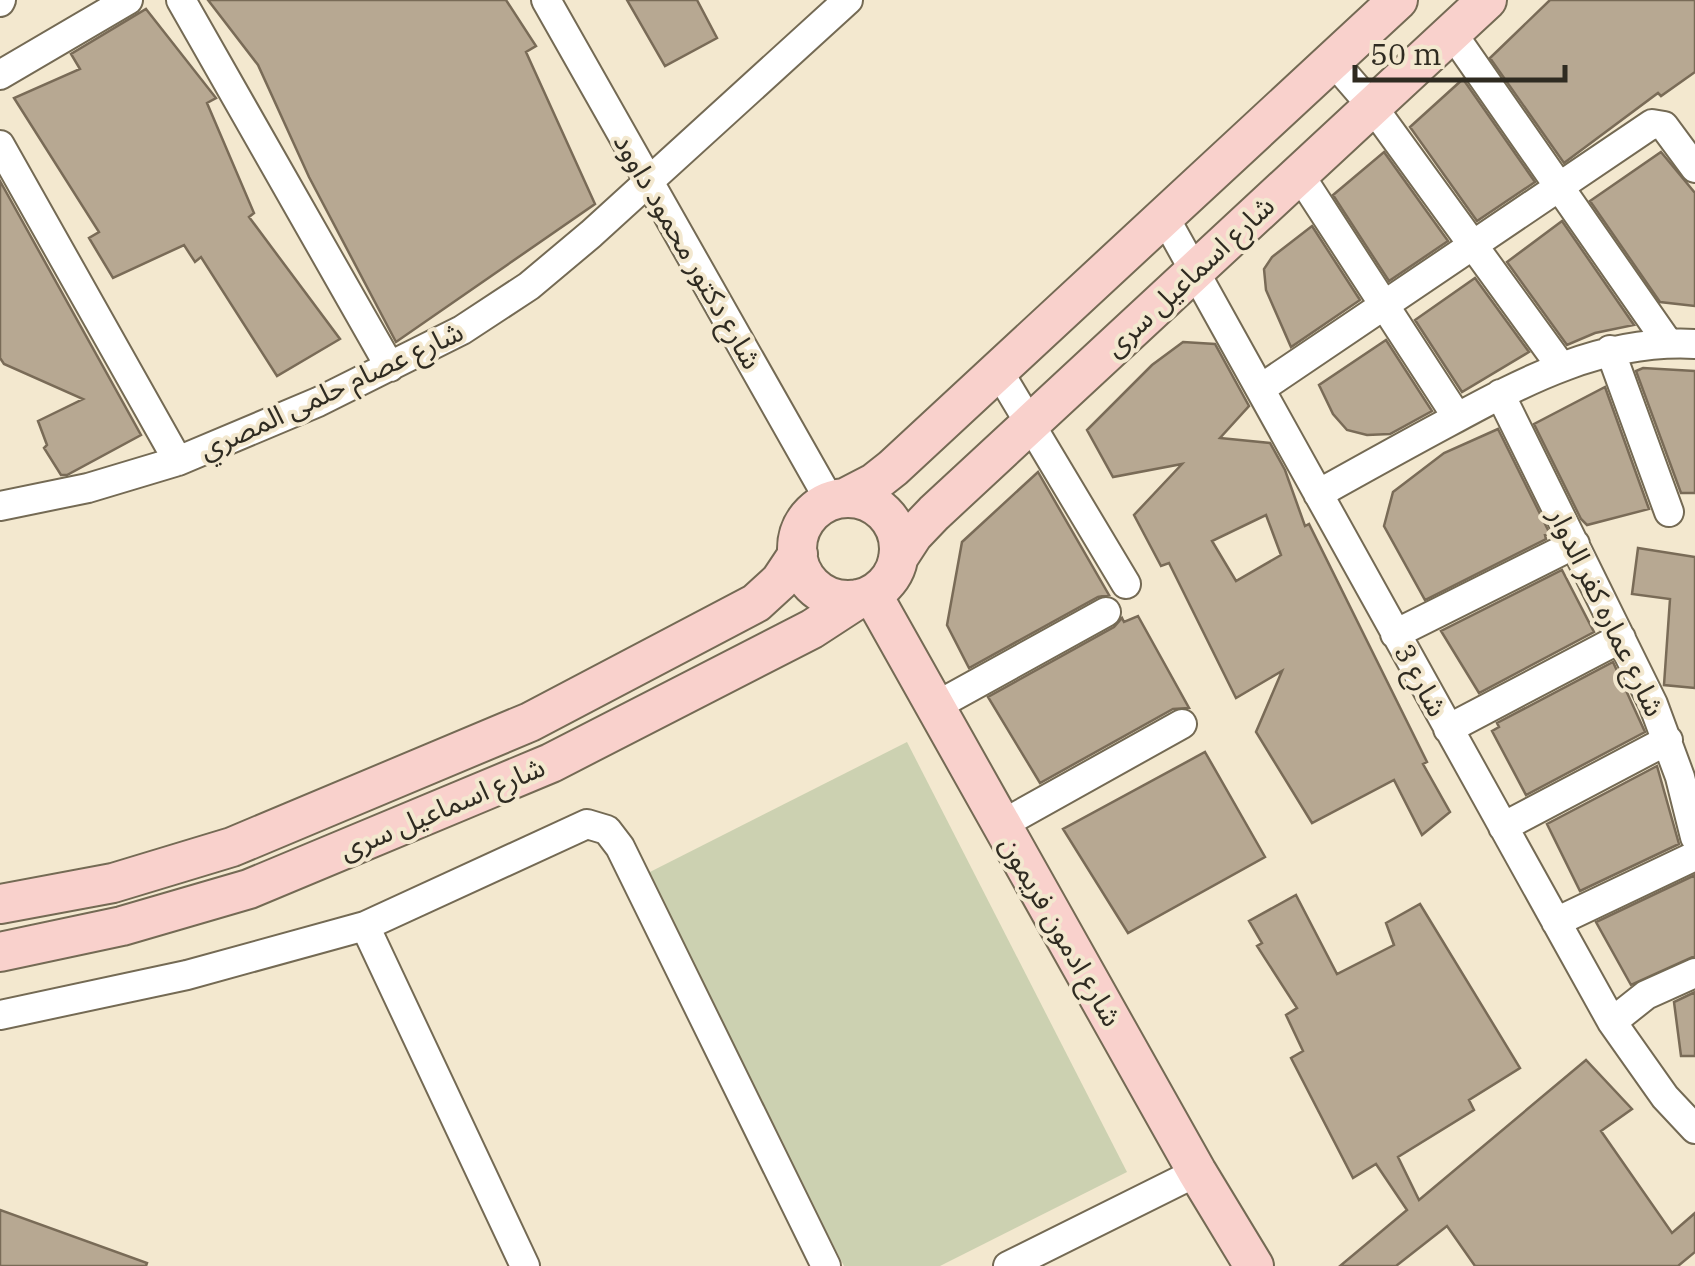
<svg xmlns="http://www.w3.org/2000/svg" width="1695" height="1266" font-family="'IBM Plex Serif','Noto Sans Arabic',serif">
	<style>
		.green { fill: #ccd1b1 }
		.building { fill: #b7a892; stroke: #796b57; stroke-width: 2.5; fill-rule: evenodd }
		.lines { fill: none; stroke-linecap: round; stroke-linejoin: round }
		.street-casing { stroke: #746a54; stroke-width: 32 }
		.secondary-casing { stroke: #746a54; stroke-width: 42 }
		.street { stroke: #fff; stroke-width: 28 }
		.secondary { stroke: #f9d1cc; stroke-width: 38 }
		.labels { text-anchor: middle; stroke-width: 8; stroke-linejoin: round; paint-order: stroke }
		.street-label { font-size: 28px; fill: #2f2b21; stroke: #f3e8cf }
	</style>
	<rect width="100%" height="100%" fill="#f3e8cf"/>
	<path class="green" d="M907,742L1127,1172L940,1266H844L644,875Z"/>
	<path class="building" d="M208,0H506L536,46L526,52L595,204L396,342L309,177L258,65Z
		M627,0H697L717,38L665,66Z
		M1550,0H1695V72L1661,96L1658,93L1564,163L1490,58Z
		M146,9L216,98L207,103L254,213L249,217L340,339L277,376L201,257L195,262L184,245L113,278L89,238L99,232L14,98L80,69L71,54Z
		M1463,79L1535,182L1477,221L1410,127Z
		M1384,152L1448,241L1389,281L1333,195Z
		M1661,152L1695,193V306L1660,302L1590,201Z
		M0,181L141,435L67,475H61L44,448L47,445L38,421L83,399L4,364L0,358Z
		M1562,221L1634,325L1595,333L1567,345L1507,262Z
		M1312,226L1360,300L1291,347L1266,290L1264,269L1272,257Z
		M1475,278L1529,352L1462,392L1415,320Z
		M1386,340L1432,411L1390,434L1367,435L1347,430L1333,414L1319,385Z
		M1183,342L1215,344L1249,406L1220,438L1270,443L1285,470L1305,526L1309,524L1427,762L1423,764L1450,812L1422,835L1394,780L1312,823L1256,732L1282,671L1236,698L1169,563L1161,566L1134,515L1182,464L1113,477L1087,430L1152,365ZM1266,515L1281,555L1236,581L1212,541Z
		M1643,368L1695,371V493H1681L1636,371Z
		M1605,387L1649,509L1587,525L1581,519L1534,424Z
		M1498,429L1550,534L1545,535L1546,539L1425,600L1384,526L1393,492L1444,453Z
		M1038,472L1109,595L1098,597L969,668L947,625L962,542Z
		M1638,548L1695,557V688L1664,685L1670,599L1632,594Z
		M1562,570L1594,632L1479,693L1441,631Z
		M1138,616L1189,708L1173,709L1040,783L988,697L1114,627L1122,618L1124,622Z
		M1613,662L1645,732L1526,795L1492,731L1499,727L1497,723Z
		M1205,752L1265,857L1128,933L1063,829Z
		M1657,766L1679,844L1580,891L1547,824Z
		M1695,875V956L1631,985L1596,922Z
		M1296,895L1337,974L1394,945L1386,923L1420,904L1520,1068L1469,1100L1474,1110L1398,1157L1419,1200L1586,1060L1632,1109L1601,1131L1672,1233L1695,1213V1252L1678,1266H1475L1447,1226L1396,1266H1340L1407,1210L1376,1164L1353,1178L1291,1058L1303,1051L1286,1015L1297,1008L1257,946L1262,943L1249,921Z
		M1695,992V1056H1681L1674,1002Z
		M0,1210L147,1263L146,1266H0Z"/>
	<g class="lines">
		<g class="street-casing">
			<path id="street" d="M181,0L390,367
				M546,0L830,501
				M0,2L1,0
				M1452,33L1668,343
				M1333,61L1372,106L1560,365
				M0,75L128,0
				M0,145L178,461
				M1299,174L1457,417
				M1165,218L1612,1022L1665,1097L1695,1129
				M1610,350L1669,512
				M999,372L1126,584
				M1260,389L1652,124L1664,126L1695,168
				M1500,394L1653,704L1680,777L1695,837
				M1318,494C1361,470 1404,446 1447,423C1526,380 1603,339 1695,344
				M0,506L88,488L178,461L318,402L462,330L529,286L591,234L848,0
				M1395,634L1575,544
				M936,706L1106,612
				M1448,729L1621,638
				M1001,825L1182,724
				M1503,827L1668,740
				M1556,922L1695,856
				M365,926L525,1266
				M0,1015L187,975L365,926L587,824L607,830L620,847L826,1266
				M1612,1022L1646,995L1695,973
				M1008,1266L1197,1172"/>
		</g>
		<g class="secondary-casing">
			<path id="secondary" d="M845,498L874,483L893,468L1398,0
				M797 549a51 51 0 1 1 102 0a51 51 0 1 1-102 0Z
				M898,558L913,535L934,513L1487,0
				M872,594L1197,1172L1254,1266
				M0,904L113,883L232,847L530,722L756,603L780,581L798,554
				M0,952L122,926L249,889L551,763L812,629L858,599"/>
		</g>
		<use href="#street" class="street"/>
		<use href="#secondary" class="secondary"/>
	</g>
	<g class="labels">
		<g class="street-label">
			<text transform="translate(688 251) rotate(60)" y="10">شارع دكتور محمود داوود</text>
			<text transform="translate(1189 276) rotate(-43)" y="10">شارع اسماعيل سرى</text>
			<text transform="translate(331 390) rotate(-25)" y="10">شارع عصام حلمى المصري</text>
			<text transform="translate(1607 612) rotate(64)" y="10">شارع عماره كفر الدوار</text>
			<text transform="translate(1421 680) rotate(61)" y="10">شارع 3</text>
			<text transform="translate(442 808) rotate(-23)" y="10">شارع اسماعيل سرى</text>
			<text transform="translate(1061 931) rotate(60)" y="10">شارع ادمون فريمون</text>
		</g>
	</g>
	<path d="M1355 65v15h210v-15" fill="none" stroke="#2f2b21" stroke-width="5"/>
	<text x="1370" y="65" font-size="30" fill="#2f2b21" stroke="#f3e8cf" stroke-width="8" paint-order="stroke">50 m</text>
</svg>
